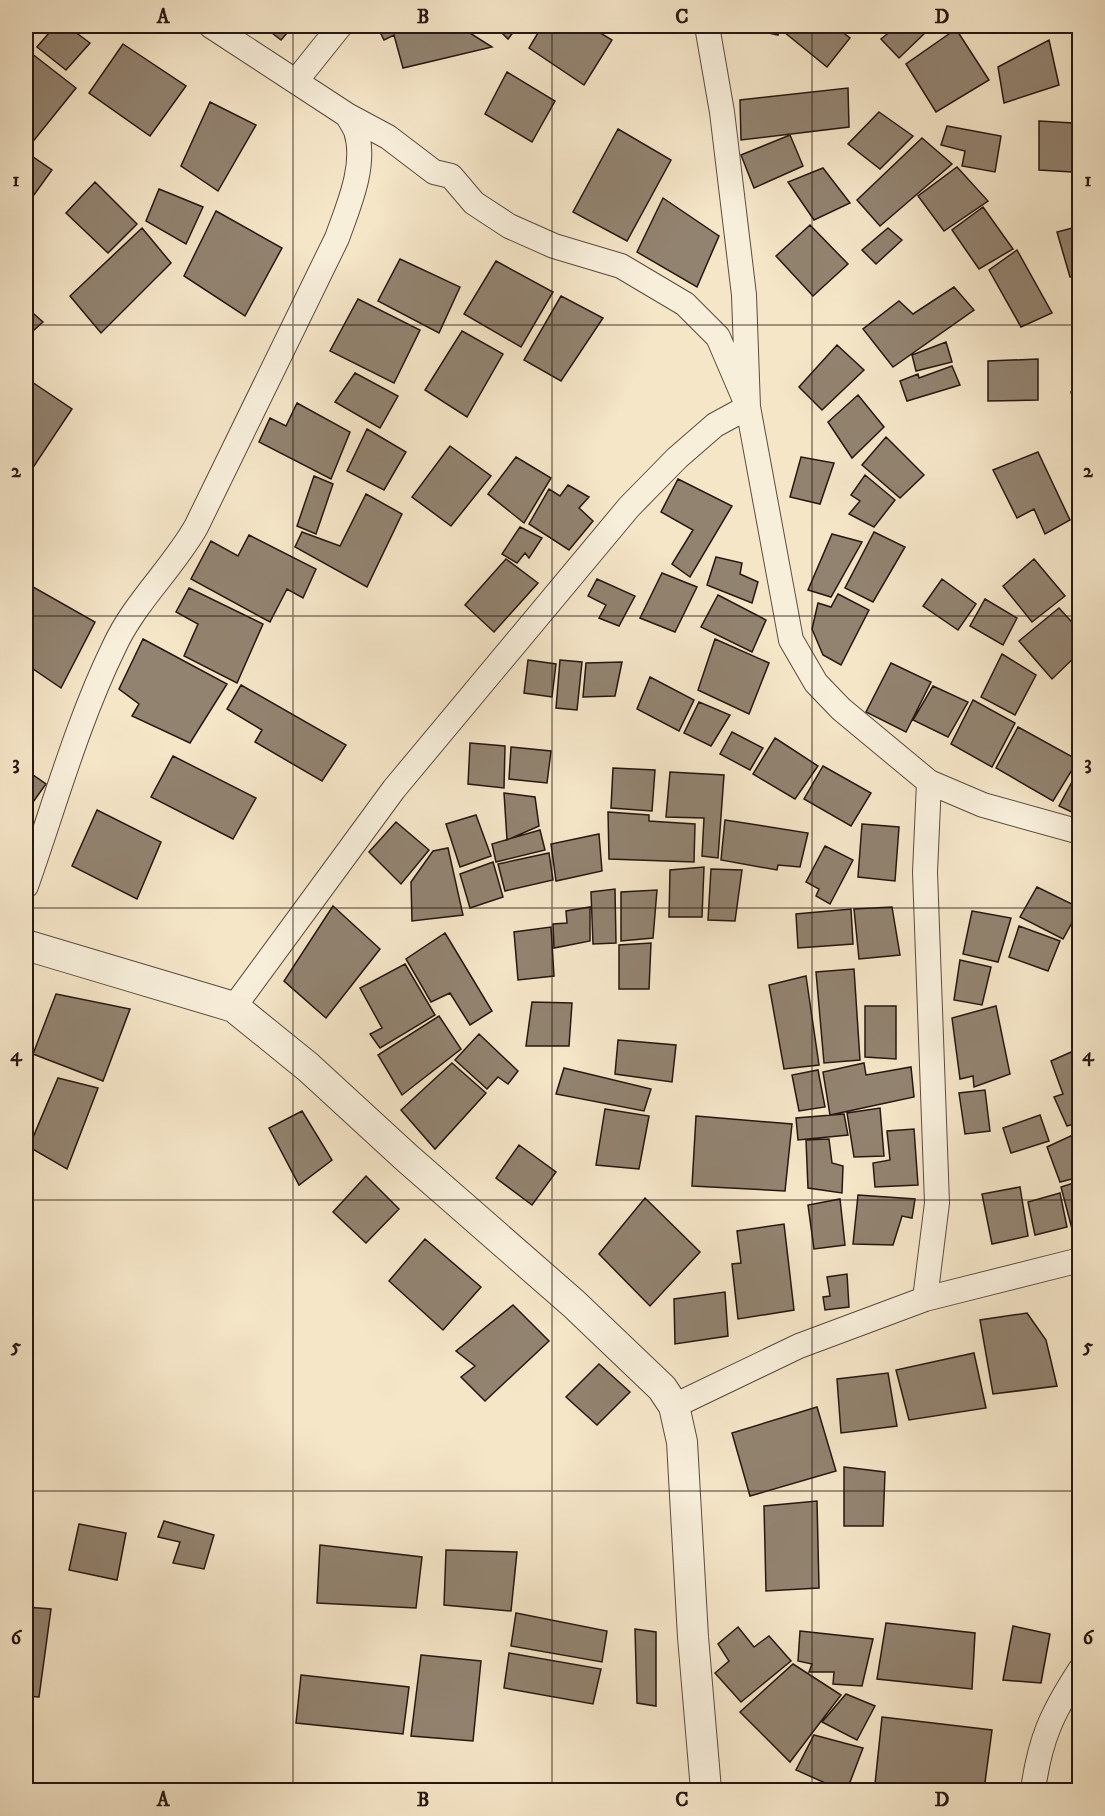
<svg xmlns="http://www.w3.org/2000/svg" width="1105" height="1816" font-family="'IM FELL DW Pica',serif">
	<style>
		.building { fill: #928370; stroke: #261711; stroke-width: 1.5 }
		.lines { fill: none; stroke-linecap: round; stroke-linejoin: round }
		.minor-casing { stroke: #5a4b3f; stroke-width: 26 }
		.tertiary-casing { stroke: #5a4b3f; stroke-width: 32 }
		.minor { stroke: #f8efdb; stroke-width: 24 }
		.tertiary { stroke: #f8efdb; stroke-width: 30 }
		.grid { fill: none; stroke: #261711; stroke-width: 1.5; stroke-opacity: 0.55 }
		.neatline { fill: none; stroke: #261711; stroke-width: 2 }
		.grid-label { font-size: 20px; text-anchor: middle; font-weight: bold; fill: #261711 }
	</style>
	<rect width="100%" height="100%" fill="#f5e6c8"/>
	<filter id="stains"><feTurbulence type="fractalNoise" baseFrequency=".00333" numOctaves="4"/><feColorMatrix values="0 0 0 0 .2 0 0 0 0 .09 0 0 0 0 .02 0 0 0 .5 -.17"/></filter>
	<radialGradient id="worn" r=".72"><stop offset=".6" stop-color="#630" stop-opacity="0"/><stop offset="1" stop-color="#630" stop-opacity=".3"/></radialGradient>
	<path class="building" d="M55,26H67L90,43L66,70L37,47Z
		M263,26H293L281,40Z
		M377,26H459L492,47L403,68L394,35L384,40Z
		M495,26H518L508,39Z
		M542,26H589L612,40L584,85L529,48Z
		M738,26H780L778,35Z
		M790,26H834L850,38L827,67L784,32Z
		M897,26H922L927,31L899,58L881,39Z
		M956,29L989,80L936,112L906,64Z
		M1049,40L1059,85L1004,103L998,67Z
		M123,44L186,86L150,136L89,93Z
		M31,53L76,88L31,144L26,139V59Z
		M507,72L555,101L532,142L485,114Z
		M848,88L849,127L741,140L740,100Z
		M210,102L256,125L218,191L181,166Z
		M879,112L913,136L880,169L848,144Z
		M1039,121L1073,123L1072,172L1039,170Z
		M947,126L1001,136L995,172L962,166L965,151L941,145Z
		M618,129L671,160L627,241L573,212Z
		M790,135L803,166L754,188L741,155Z
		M922,138L952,164L880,226L857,200Z
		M26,152L52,170L26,206Z
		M957,167L988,201L944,231L918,196Z
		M823,168L850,203L814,220L788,182Z
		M95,182L137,224L108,253L66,213Z
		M159,189L203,207L186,244L146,221Z
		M663,198L719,236L697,287L637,252Z
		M983,207L1013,249L979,269L952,230Z
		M216,211L282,248L245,316L184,276Z
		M810,225L848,264L813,296L776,256Z
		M1080,226V276L1070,277L1057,232Z
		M142,228L171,263L101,333L70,296Z
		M888,228L902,240L876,264L862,250Z
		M1017,250L1052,313L1021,327L989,270Z
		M400,259L460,287L439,333L378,301Z
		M496,261L553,292L521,347L464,314Z
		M954,287L974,310L893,367L863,329L899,301L913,314Z
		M561,296L603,318L561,381L524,360Z
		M358,299L420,330L394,383L330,351Z
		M26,307L43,322L26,337Z
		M462,331L503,354L467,417L425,390Z
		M946,342L952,362L916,371L912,355Z
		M837,345L864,370L822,410L799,387Z
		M1038,359V400L988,401V361Z
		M952,366L960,385L907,401L900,381L918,374L919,378Z
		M355,373L398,396L380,428L335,402Z
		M29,380L72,409L26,478V386Z
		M1080,390V420H1079L1071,392Z
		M858,395L884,427L852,458L828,422Z
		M297,403L350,432L331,479L259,442L270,418L286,426Z
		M367,429L406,452L384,490L347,471Z
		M886,437L924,475L900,498L862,465Z
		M450,446L491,476L451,526L412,497Z
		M1038,452L1070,520L1045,534L1034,509L1017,518L993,470Z
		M516,457L551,478L524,523L488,494Z
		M801,457L834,463L820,504L790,497Z
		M865,475L895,500L874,527L849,514L860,501L851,495Z
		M314,476L333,484L316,534L297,526Z
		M678,479L732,506L690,577L672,564L693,530L661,512Z
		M568,485L589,497L579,508L593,521L569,550L529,524L549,489L560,496Z
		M366,494L402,514L367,587L295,547L302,532L340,546Z
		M520,527L542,538L529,558L525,553L517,563L502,554Z
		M874,532L905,547L873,602L845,588Z
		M832,534L862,542L831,597L808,590Z
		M249,535L316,569L303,598L287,589L270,622L191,579L211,541L238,556Z
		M716,557L742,563L740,574L758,582L752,603L707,585Z
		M506,559L538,583L494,632L465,605Z
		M1034,559L1065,596L1032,622L1003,586Z
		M662,573L697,587L675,632L640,618Z
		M597,579L635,596L619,626L599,618L606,605L588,596Z
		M942,579L976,604L958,630L923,606Z
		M26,583L95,622L61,688L26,664Z
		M189,588L263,624L237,683L184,656L198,624L176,612Z
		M838,594L869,610L841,665L823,655L812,629L818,603L831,607Z
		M718,595L766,620L752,652L701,627Z
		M985,599L1017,618L1003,645L970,626Z
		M1059,608L1080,631V652L1052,679L1019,641Z
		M143,639L227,684L190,743L132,716L139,704L119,689Z
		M715,639L769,663L749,714L698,690Z
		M1002,654L1036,675L1015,715L981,697Z
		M528,660L556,664L552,697L524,693Z
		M560,660L582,662L577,710L556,708Z
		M622,662L615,696L583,697L586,663Z
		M891,663L931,682L906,732L866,712Z
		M650,677L694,700L679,731L637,709Z
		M241,685L346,745L322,781L255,742L262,730L227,709Z
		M933,686L968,702L948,737L913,720Z
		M973,700L1015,723L992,767L951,744Z
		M699,702L730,715L711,746L684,733Z
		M1018,727L1078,760L1053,801L996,768Z
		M732,732L763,748L750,770L720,754Z
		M775,738L818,766L795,799L753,774Z
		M470,743L505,746L504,788L468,784Z
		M511,747L551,751L547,783L509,779Z
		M173,756L256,798L233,839L151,797Z
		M823,766L871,793L851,826L804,799Z
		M1080,767V816L1059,806Z
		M613,768L655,770L652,811L611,808Z
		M26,770L46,784L26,812Z
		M670,772L724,775L718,858L702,856L704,818L666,817Z
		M504,793L535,797L539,826L507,840Z
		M97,810L161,842L137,899L72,866Z
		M608,812L649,815V821L695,824L694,862L609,859Z
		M476,815L491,856L460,867L446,824Z
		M725,820L808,833L800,867L778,865L777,870L721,860Z
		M396,822L429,850L401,884L369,852Z
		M862,824L899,827L895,881L858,877Z
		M540,830L545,850L496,862L492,844Z
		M599,834L602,871L556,881L551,844Z
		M825,846L853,860L830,904L816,896L819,889L806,882Z
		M448,848L463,915L412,921L411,882L433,851Z
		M549,853L553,880L505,891L498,864Z
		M493,862L503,897L470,908L460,874Z
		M704,867L702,917H669L670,870Z
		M711,869L742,870L735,921L708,920Z
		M1037,887L1080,908L1063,939L1020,917Z
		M615,889L616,943L593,944L591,892Z
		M657,890L653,938L621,941V892Z
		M333,906L380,949L326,1018L284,981Z
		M590,907V941L554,948L553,924L567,923L566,911Z
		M892,907L900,955L859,959L854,909Z
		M851,909L853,944L798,948L796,914Z
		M972,911L1011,918L998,962L963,954Z
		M1019,926L1060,941L1048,971L1009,957Z
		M551,927L554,976L518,980L514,932Z
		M445,933L492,1011L470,1025L450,993L431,1002L406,959Z
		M651,943L649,989H619V945Z
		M960,960L991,967L982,1005L954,1000Z
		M405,964L435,1015L380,1048L370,1034L382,1028L360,988Z
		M854,969L860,1060L824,1063L816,972Z
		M806,976L819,1065L784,1069L769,985Z
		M56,994L130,1009L103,1081L33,1054Z
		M532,1002L572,1003L569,1046H526Z
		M865,1006H896V1059L865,1057Z
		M996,1006L1010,1074L974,1087L973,1076L960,1079L952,1018Z
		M439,1016L461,1049L402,1095L378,1055Z
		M479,1034L518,1071L508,1084L498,1077L487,1089L455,1060Z
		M618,1040L676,1045L672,1082L615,1074Z
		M1078,1049L1080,1122L1067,1126L1054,1097L1063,1094L1051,1061Z
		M452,1063L486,1093L435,1149L401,1110Z
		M864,1063L866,1075L911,1067L914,1097L830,1115L823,1072Z
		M564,1068L651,1089L644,1111L556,1094Z
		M818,1070L825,1107L799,1111L792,1075Z
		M58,1078L98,1088L67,1169L29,1147Z
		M985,1090L990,1131L965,1134L959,1093Z
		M880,1108L884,1156L854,1157L847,1113Z
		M605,1109L649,1116L639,1169L596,1165Z
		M302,1111L332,1160L299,1185L269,1128Z
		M844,1114L848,1135L798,1140L796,1118Z
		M1040,1115L1049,1141L1011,1153L1003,1128Z
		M696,1116L792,1124L785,1191L692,1186Z
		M914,1129L918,1185L875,1187L873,1163L890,1160L887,1131Z
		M1075,1134L1080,1146V1177L1060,1182L1047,1147Z
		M829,1139L832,1163L843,1166L842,1193L808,1188L806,1140Z
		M519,1145L556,1172L532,1205L496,1178Z
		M366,1176L399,1209L366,1243L333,1212Z
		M1080,1181V1228L1072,1229L1061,1187Z
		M1020,1187L1028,1236L992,1244L982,1194Z
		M1060,1193L1067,1227L1035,1235L1028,1202Z
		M858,1195L915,1199L912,1218L902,1216L893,1245L853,1244Z
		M645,1198L700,1252L650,1306L599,1254Z
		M840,1199L845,1245L814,1249L808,1205Z
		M784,1224L794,1310L738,1319L732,1264L741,1263L737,1231Z
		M425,1239L481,1287L443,1330L389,1281Z
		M847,1274L849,1307L825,1310L823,1297L830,1296L827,1277Z
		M725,1292L728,1336L675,1344L674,1299Z
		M513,1305L549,1341L485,1401L461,1377L475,1366L456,1351Z
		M1027,1313L1046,1340L1057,1386L993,1394L980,1320Z
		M974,1353L986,1408L909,1420L896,1370Z
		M599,1364L630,1392L597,1425L566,1397Z
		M888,1373L897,1426L841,1433L837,1379Z
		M817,1407L836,1471L750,1496L732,1433Z
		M844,1467L885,1472L883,1526H844Z
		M817,1501L819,1588L766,1591L764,1506Z
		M164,1521L214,1535L204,1569L173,1563L180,1542L158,1537Z
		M79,1524L126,1533L117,1580L69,1570Z
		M320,1545L422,1557L416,1608L317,1603Z
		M446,1550L517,1552L511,1611L444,1605Z
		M26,1607L51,1609L39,1697L26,1696Z
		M516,1613L607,1631L602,1662L511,1646Z
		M886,1623L975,1633L972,1689L877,1679Z
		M1013,1626L1050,1634L1041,1683L1003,1680Z
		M738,1627L754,1647L769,1636L791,1661L741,1702L715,1673L729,1661L718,1644Z
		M635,1629L656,1632V1706L637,1703Z
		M800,1631L873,1639L862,1686L833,1684L834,1672H809L812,1664L798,1661Z
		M509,1653L601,1669L593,1704L504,1688Z
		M421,1655L481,1661L473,1741L411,1736Z
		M793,1664L841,1695L790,1762L740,1712Z
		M301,1675L409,1687L403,1734L296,1723Z
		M846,1694L875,1706L857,1740L822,1722Z
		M882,1717L992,1730L984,1790H940L875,1784Z
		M814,1735L863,1748L847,1790H841L796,1770Z
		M1080,1749V1790H1073Z"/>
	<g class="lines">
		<g class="minor-casing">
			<path id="minor" d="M707,26L722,112L744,295L748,407L791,640L816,683L841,709L929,782L983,805L1080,832
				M296,81L340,26
				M26,886C54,807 77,723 114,647C134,603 172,569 196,527L337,238C348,207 367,165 356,131C354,126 350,120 347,115L211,26
				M234,1007L394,789L629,507L677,458L715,425L748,407L718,337L685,304L621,266L554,246L509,226L474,203L451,176L434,172L388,137L347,115
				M925,1299L937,1203L925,872L929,782
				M674,1406L799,1346L925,1299L1080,1260
				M1033,1790C1040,1739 1052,1713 1080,1670"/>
		</g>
		<g class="tertiary-casing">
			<path id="tertiary" d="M26,945L234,1007L308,1067L407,1158L574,1304L662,1388L674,1406L682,1442L693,1637L706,1790"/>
		</g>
		<use href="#minor" class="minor"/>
		<use href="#tertiary" class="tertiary"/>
	</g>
	<path class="grid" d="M293,26V1790M552,26V1790M812,26V1790M26,325H1080M26,616H1080M26,908H1080M26,1200H1080M26,1491H1080"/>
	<rect width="1105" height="1816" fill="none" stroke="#f5e6c8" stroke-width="66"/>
	<rect x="33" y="33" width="1039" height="1750" class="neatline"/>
	<g class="grid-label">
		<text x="163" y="23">A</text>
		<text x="423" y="23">B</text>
		<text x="682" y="23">C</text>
		<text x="942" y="23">D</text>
		<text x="16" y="186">1</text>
		<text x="1088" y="186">1</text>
		<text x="16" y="477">2</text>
		<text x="1088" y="477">2</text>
		<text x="16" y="769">3</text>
		<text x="1088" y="769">3</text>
		<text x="16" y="1061">4</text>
		<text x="1088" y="1061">4</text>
		<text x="16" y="1352">5</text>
		<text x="1088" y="1352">5</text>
		<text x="16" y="1644">6</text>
		<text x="1088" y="1644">6</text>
		<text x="163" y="1806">A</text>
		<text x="423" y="1806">B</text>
		<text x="682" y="1806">C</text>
		<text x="942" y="1806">D</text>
	</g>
	<rect width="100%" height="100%" filter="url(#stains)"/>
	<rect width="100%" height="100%" fill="url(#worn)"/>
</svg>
